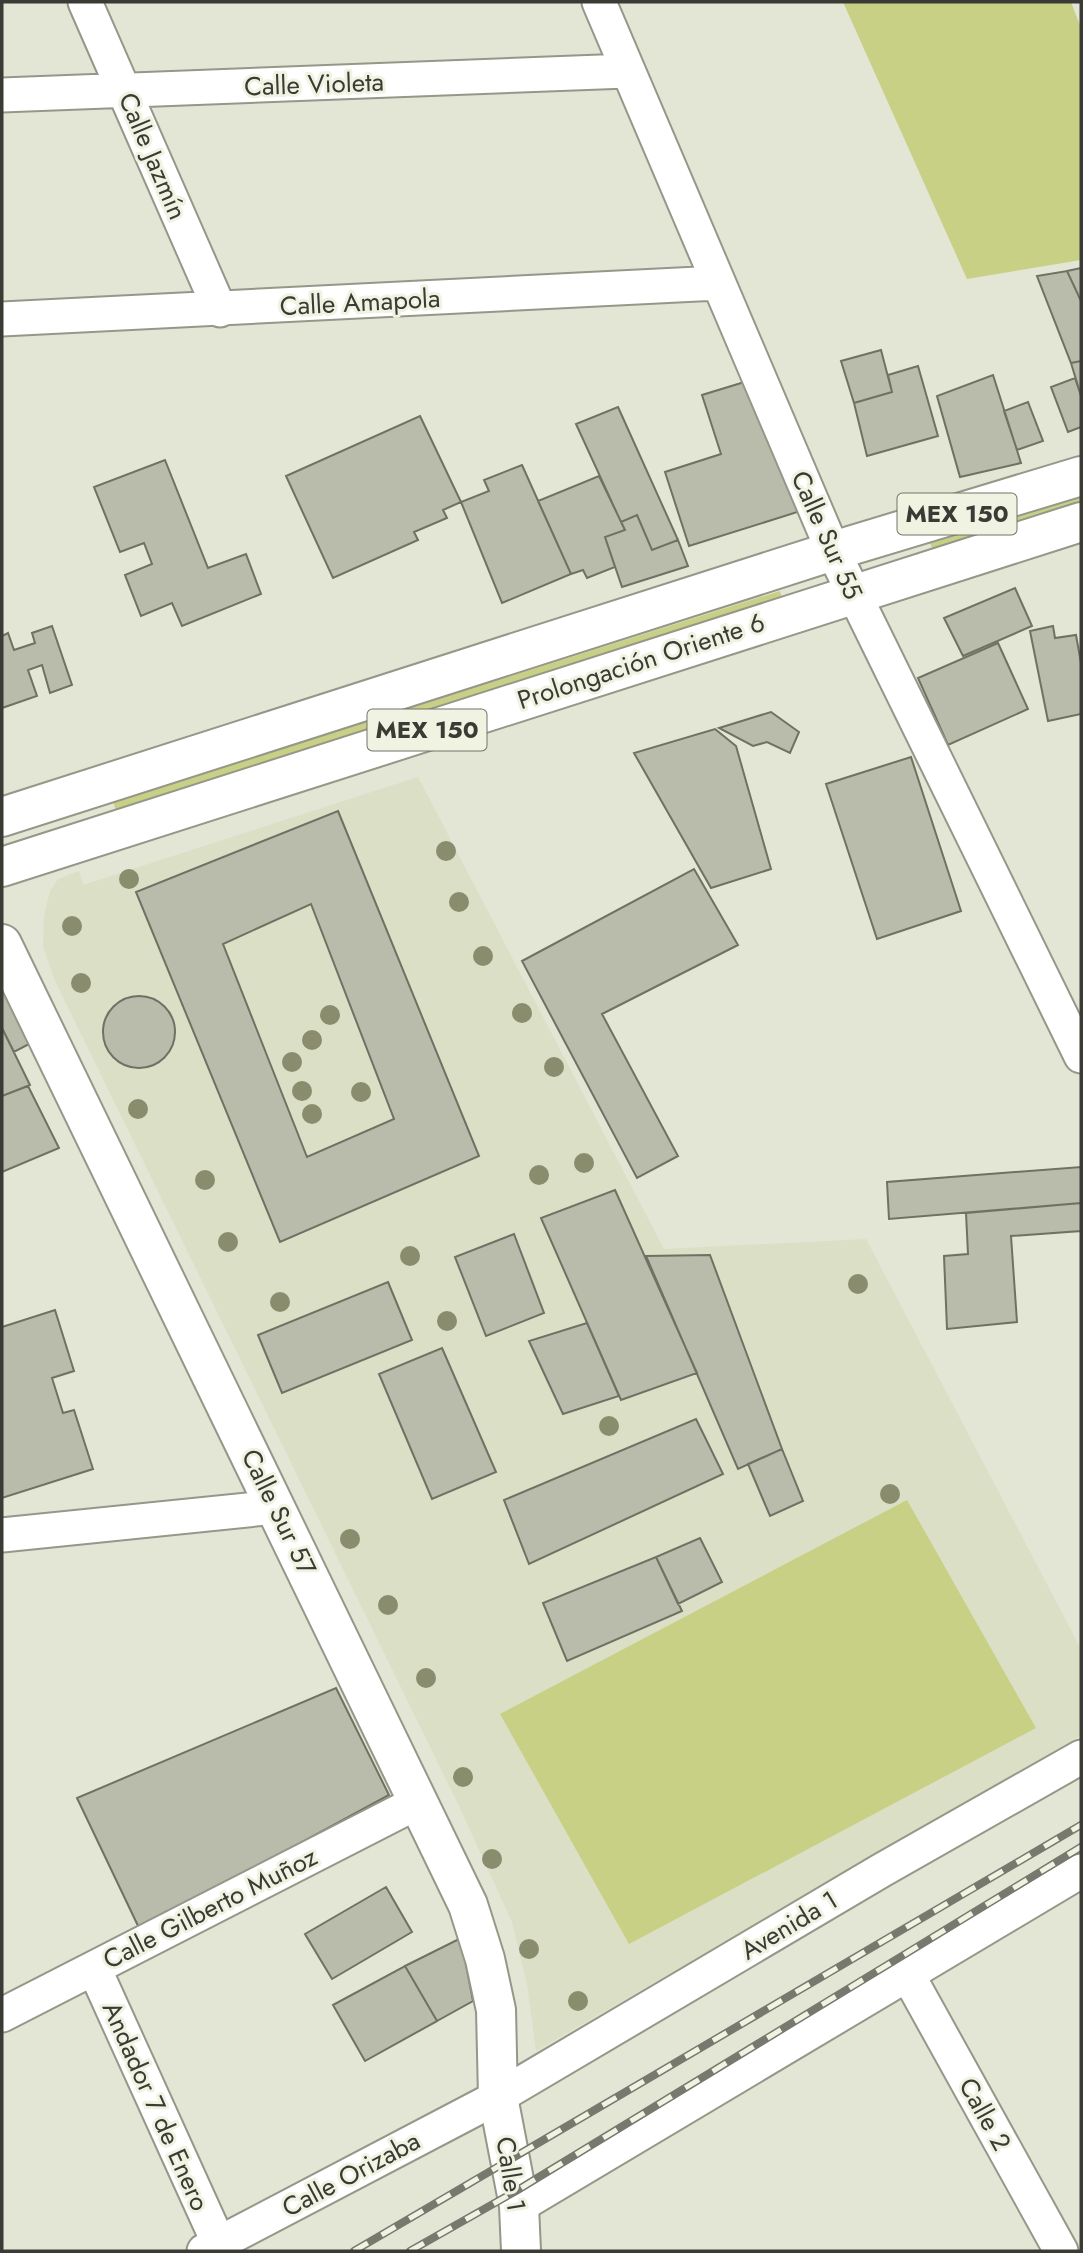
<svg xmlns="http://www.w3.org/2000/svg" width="1083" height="2253" font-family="Jost,sans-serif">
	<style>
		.built { fill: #dbdfc6 }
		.green { fill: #c7d085 }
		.building { fill: #b9bbab; stroke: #6f7162; stroke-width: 2; fill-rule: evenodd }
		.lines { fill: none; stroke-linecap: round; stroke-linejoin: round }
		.minor-casing { stroke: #959788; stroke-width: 37 }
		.secondary-casing { stroke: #959788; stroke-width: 42 }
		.primary-casing { stroke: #959788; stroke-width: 42 }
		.minor { stroke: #fff; stroke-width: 33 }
		.secondary { stroke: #fff; stroke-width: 38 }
		.primary { stroke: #fff; stroke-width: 38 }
		.rail-casing { stroke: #77796e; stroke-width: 8 }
		.rail { stroke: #f1f3e2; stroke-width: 5; stroke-dasharray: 16; stroke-linecap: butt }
		.tree { fill: #898d6e }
		.labels { text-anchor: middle; stroke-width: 6; stroke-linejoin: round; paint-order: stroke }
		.shield { fill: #f1f3e2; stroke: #717268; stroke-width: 2 }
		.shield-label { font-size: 24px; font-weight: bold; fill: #3a3b34 }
		.street-label { font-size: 26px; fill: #3a3b34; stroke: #f1f3e2 }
	</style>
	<rect width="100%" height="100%" fill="#e3e6d5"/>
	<path class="built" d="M418,777L664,1249L866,1239L1081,1649V1735L536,2051L527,1984L512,1922L459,1806L55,981L43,947L44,916L50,891L58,879L79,871L83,885Z"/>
	<path class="green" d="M843,2H1071L1081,28V260L967,279Z
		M1081,497V504L933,550L930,543Z
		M780,591L782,599L116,810L113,802Z
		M907,1500L1036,1728L629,1944L500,1714Z"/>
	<path class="building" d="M1081,268V301L1067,271Z
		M1067,271L1081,301V361L1071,363L1037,276Z
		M881,350L892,392L854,403L841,361Z
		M1081,361V396L1071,363Z
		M918,366L938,436L867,456L854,403L892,392L888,375Z
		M993,375L1021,463L960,477L937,396Z
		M1075,378L1081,396V427L1068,432L1051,387Z
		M751,380L807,509L689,546L665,472L721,454L702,395Z
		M1028,402L1043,441L1017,450L1004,411Z
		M618,407L678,540L652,550L637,515L621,522L576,424Z
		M420,416L461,502L443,510L447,518L414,532L418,540L333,578L286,476Z
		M165,460L208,568L246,554L261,594L182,626L172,603L141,616L125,575L152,564L144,543L120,552L94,487Z
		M522,465L571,574L502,603L461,502L489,491L484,480Z
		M599,476L625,530L605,537L615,567L587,578L583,570L571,574L538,501Z
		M637,515L652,550L678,540L688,566L622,587L605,537L625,530L621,522Z
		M1015,588L1032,626L963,656L944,618Z
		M52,626L72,685L50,693L42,665L28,670L37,696L2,708V636L8,633L14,650L35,643L32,633Z
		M1053,626L1055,638L1076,635L1081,663V714L1048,721L1030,631Z
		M998,643L1028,709L948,745L918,678Z
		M771,712L799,732L790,753L767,742L753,746L719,728Z
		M715,729L736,746L771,869L711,888L634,753Z
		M911,757L961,911L877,939L826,784Z
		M338,811L479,1156L280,1242L136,892ZM311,904L394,1119L307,1157L223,944Z
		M694,869L738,945L602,1014L678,1156L637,1178L522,961Z
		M2,985L31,1043L14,1052L2,1028Z
		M103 1032a36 36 0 1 1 72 0a36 36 0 1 1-72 0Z
		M2,1028L30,1085L2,1096Z
		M28,1086L59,1148L2,1172V1096Z
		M1081,1167V1203L889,1219L887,1182Z
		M615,1190L697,1373L621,1400L541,1218Z
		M1081,1203V1231L1011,1236L1017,1322L947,1329L944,1256L968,1254L966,1213Z
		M514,1234L544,1313L486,1336L455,1257Z
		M710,1255L782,1449L738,1469L646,1256Z
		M388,1282L412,1340L282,1393L258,1335Z
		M55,1310L74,1371L52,1378L63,1413L74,1410L93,1469L2,1498V1327Z
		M587,1323L619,1396L563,1414L529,1341Z
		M442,1348L496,1472L432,1499L379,1374Z
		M696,1419L723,1474L529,1564L504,1500Z
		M782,1449L803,1501L770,1516L748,1464Z
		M700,1538L722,1582L678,1604L656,1557Z
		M656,1557L682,1611L567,1661L543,1603Z
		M336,1688L389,1795L140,1930L77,1798Z
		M386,1887L412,1932L332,1979L305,1934Z
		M461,1938L473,2001L437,2021L405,1966Z
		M405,1966L437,2021L365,2061L333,2005Z"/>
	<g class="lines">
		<g class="minor-casing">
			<path id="minor" d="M85,2L220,310
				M599,2L833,551L1081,1056
				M2,95L627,71
				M2,319L718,283
				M2,1535L276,1507
				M94,1968L219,2244
				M909,1977L1061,2251
				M2,2015L418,1802
				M519,2206L1081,1871
				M204,2251L498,2097L882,1870L1081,1757"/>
		</g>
		<g class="secondary-casing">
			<path id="secondary" d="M2,944L468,1905L485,1959L496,2010L498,2097L519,2206L521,2251"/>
		</g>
		<g class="primary-casing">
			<path id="primary" d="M2,817L833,551L1081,476
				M2,867L1081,522"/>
		</g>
		<use href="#minor" class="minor"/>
		<use href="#secondary" class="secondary"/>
		<use href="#primary" class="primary"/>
		<g class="rail-casing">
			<path id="rail" d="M354,2251L1081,1825
				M410,2251L516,2191L1081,1847"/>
		</g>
		<use href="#rail" class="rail"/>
	</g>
	<g class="tree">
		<circle cx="446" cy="851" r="10"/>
		<circle cx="129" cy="879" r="10"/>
		<circle cx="459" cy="902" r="10"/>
		<circle cx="72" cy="926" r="10"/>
		<circle cx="483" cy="956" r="10"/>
		<circle cx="81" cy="983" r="10"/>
		<circle cx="522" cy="1013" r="10"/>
		<circle cx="330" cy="1015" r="10"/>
		<circle cx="312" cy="1040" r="10"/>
		<circle cx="292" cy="1062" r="10"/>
		<circle cx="554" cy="1067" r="10"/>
		<circle cx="302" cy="1091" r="10"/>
		<circle cx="361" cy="1092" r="10"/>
		<circle cx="138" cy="1109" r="10"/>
		<circle cx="312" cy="1114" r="10"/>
		<circle cx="584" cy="1163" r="10"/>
		<circle cx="539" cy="1175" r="10"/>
		<circle cx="205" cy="1180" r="10"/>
		<circle cx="228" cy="1242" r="10"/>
		<circle cx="410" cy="1256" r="10"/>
		<circle cx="858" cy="1284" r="10"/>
		<circle cx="280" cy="1302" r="10"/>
		<circle cx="447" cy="1321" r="10"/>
		<circle cx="609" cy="1426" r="10"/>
		<circle cx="890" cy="1494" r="10"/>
		<circle cx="350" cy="1539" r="10"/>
		<circle cx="388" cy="1605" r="10"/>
		<circle cx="426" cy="1678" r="10"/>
		<circle cx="463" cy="1777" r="10"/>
		<circle cx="492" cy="1859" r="10"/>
		<circle cx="529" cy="1949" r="10"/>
		<circle cx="578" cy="2001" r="10"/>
	</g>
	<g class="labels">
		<g class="shield">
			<rect x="897.5" y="493.5" width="119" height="41" rx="5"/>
			<rect x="367.5" y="709.5" width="119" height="41" rx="5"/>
		</g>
		<g class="shield-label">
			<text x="957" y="522">MEX 150</text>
			<text x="427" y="738">MEX 150</text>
		</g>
		<g class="street-label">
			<text transform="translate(314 84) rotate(-2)" y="9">Calle Violeta</text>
			<text transform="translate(153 156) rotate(67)" y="9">Calle Jazmín</text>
			<text transform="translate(360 302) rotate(-3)" y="9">Calle Amapola</text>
			<text transform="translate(827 535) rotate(66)" y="9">Calle Sur 55</text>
			<text transform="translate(641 661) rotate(-18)" y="9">Prolongación Oriente 6</text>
			<text transform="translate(279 1512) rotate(64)" y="9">Calle Sur 57</text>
			<text transform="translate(210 1908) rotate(-27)" y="9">Calle Gilberto Muñoz</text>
			<text transform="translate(789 1925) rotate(-31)" y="9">Avenida 1</text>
			<text transform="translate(156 2106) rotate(66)" y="9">Andador 7 de Enero</text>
			<text transform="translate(985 2114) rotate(61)" y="9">Calle 2</text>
			<text transform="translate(351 2174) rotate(-28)" y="9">Calle Orizaba</text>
			<text transform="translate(511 2174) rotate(81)" y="9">Calle 1</text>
		</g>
	</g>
	<rect width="1083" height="2253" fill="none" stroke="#3a3b34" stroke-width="7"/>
</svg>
